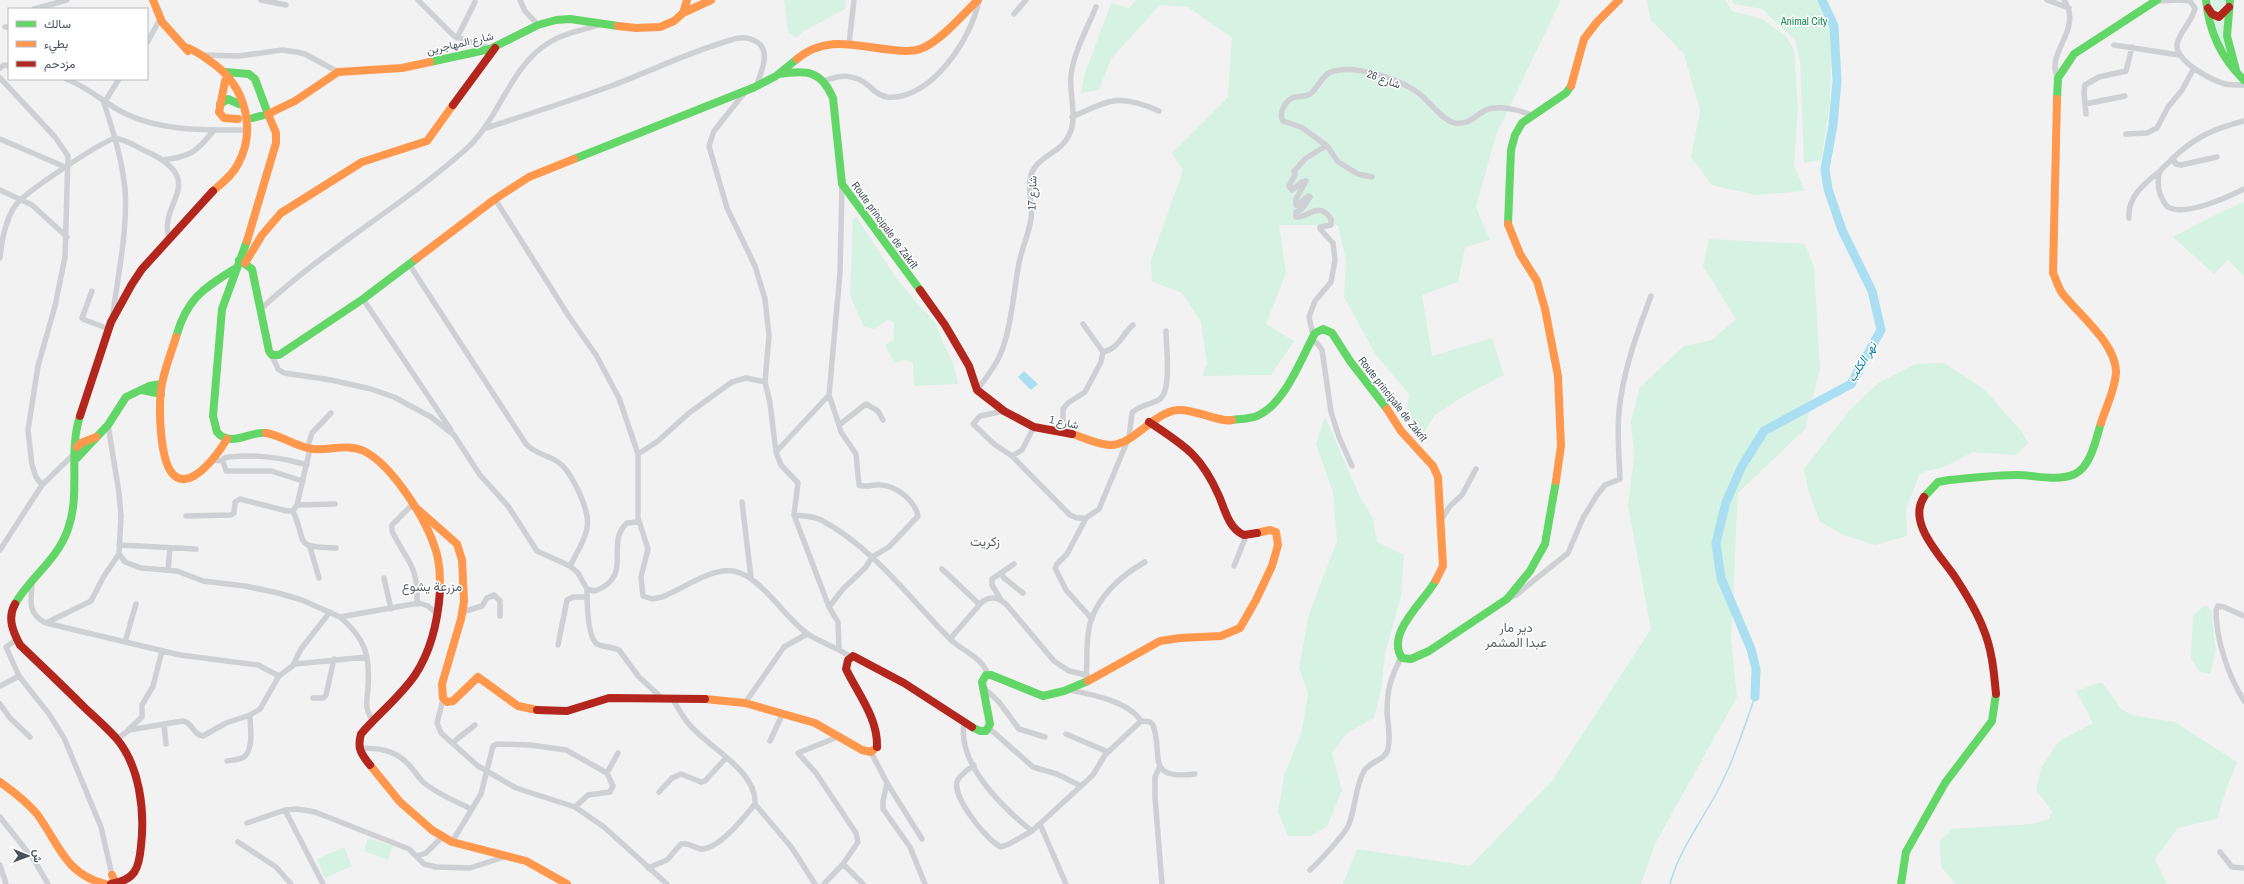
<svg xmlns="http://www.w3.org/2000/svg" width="2244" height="884" font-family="'Archivo Narrow',Vazirmatn,sans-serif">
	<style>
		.green { fill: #d6f2e2 }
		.water { fill: #aadff1 }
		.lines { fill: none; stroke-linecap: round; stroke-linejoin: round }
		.stream { stroke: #aadff1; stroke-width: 1.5 }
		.river { stroke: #aadff1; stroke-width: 9 }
		.street { stroke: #ced0d3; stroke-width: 5.5 }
		.fast { stroke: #63d668; stroke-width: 8 }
		.slow { stroke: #ff974d; stroke-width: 8 }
		.jam { stroke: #b3261e; stroke-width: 8 }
		.labels { text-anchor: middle; stroke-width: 3; stroke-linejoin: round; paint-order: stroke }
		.park-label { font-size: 11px; fill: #148652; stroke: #fff }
		.street-label { font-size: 11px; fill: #485360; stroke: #fff }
		.water-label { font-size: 12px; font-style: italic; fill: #077ca4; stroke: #fff }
		.quarter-label { font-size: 13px; fill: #5d6166; stroke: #fff }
	</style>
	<rect width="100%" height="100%" fill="#f3f2f2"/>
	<path class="green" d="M784,0H846L845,9L804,31L796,38L788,32Z
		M1136,0H1561L1496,135L1476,207L1490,240L1465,247L1458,282L1422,295L1432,356L1492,338L1504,375L1464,396L1435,415L1422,435L1406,414L1409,394L1376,355L1344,297L1346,261L1338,225H1279L1286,273L1266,324L1294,341L1271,375L1202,376L1207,364L1201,322L1182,293L1152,281L1151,260L1183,170L1172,153L1228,97L1232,38L1188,7L1160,5L1111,59L1099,90L1081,93L1084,76L1111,3L1129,8Z
		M1647,0H1725L1732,11L1762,19L1786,36L1794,50L1798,108L1794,166L1805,191L1755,195L1712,185L1691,157L1700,111L1684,54L1650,19Z
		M1732,0H1816L1832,26L1830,104L1821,160L1804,163L1800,62L1795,40L1762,9L1734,4Z
		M2212,0H2226L2222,13L2219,14L2213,10Z
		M2212,18L2220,21L2224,19L2227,59Z
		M2244,202V276L2228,260L2214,274L2173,237L2209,218Z
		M856,216L895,276L914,300L935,322L944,345L953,362L958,384L914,386L913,363L905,360L895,363L885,345L894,340V323L888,319L875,329L864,327L850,295L853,219Z
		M1709,239L1805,244L1814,267L1820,369L1805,429L1738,493L1731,639L1737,697L1655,844L1641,884H1343L1357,849L1470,866L1552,781L1651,629L1628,506L1634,457L1631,421L1640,387L1684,346L1712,340L1736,319L1703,266Z
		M1944,363L1984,389L2022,432L2028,443L2016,455L1973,452L1944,467L1920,473L1906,509L1907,536L1875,545L1844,535L1820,522L1809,493L1804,469L1849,411L1877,384L1915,364Z
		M1325,416L1360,497L1373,518L1377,542L1404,555L1401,596L1385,654L1381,690L1374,718L1347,733L1332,753L1342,790L1327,827L1310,836H1288L1278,812L1284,776L1302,731L1308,694L1299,668L1309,614L1337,541L1333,492L1316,444Z
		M2205,605L2211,609L2216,651L2210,674L2199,671L2191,658L2193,616Z
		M2102,682L2121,709L2132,715L2175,722L2237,762L2227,787L2217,819L2178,828L2155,859L2167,884H1956L1941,867L1940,841L1952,829L2031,824L2049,819L2052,811L2036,790L2041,768L2058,742L2093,723L2076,691Z
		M368,838L393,846L388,860L364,851Z
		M344,847L352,866L325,878L317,859Z"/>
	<path class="water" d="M1024,371L1038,384L1031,390L1018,377Z"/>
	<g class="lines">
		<path class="stream" d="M1670,884C1679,851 1700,823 1716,794C1733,763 1743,730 1755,697"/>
		<path class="river" d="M1755,697L1756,669L1751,649L1721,578L1716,543L1726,502L1742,466L1764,431L1851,384L1881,330L1872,291L1842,230L1828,189L1825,169L1833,125L1837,81L1834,26L1822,0"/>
		<path class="street" d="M261,0L286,5
			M418,0L454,36L489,48
			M520,0L525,11L538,25
			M2047,0L2069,8
			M2180,0L2190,1L2195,8C2193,21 2180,30 2177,44C2175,61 2211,80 2225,84C2231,85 2238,85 2244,85
			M2156,1L2179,0
			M34,9L67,0
			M1014,14L1026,0
			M5,27H9
			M457,38L475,2
			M147,43L160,19
			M849,44L854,0
			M2114,45L2179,55
			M204,55L239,56L282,50L297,52L305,54L338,72
			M0,68L4,65L9,66
			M0,78L55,137L68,156L65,257L55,306L38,366L28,430L32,465L36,477L42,485
			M2058,78C2044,53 2084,30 2064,0
			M66,79C87,86 104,103 124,113C160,131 203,130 243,130
			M824,81C841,74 855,74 869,86C874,91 880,96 887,97C931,101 972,38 979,0
			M745,92L714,131L709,146L727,208L755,266L765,299L769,335L765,382
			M2125,96L2085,104L2084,93L2085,85L2099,77L2126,71L2132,47
			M2085,104L2086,114
			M1072,117C1110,100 1119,93 1159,111
			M2244,121C2213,129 2195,137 2172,159C2169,163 2164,166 2161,170C2157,176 2158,187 2160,194C2162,198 2164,204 2168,207C2185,217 2228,197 2244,189
			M487,128C528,114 570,101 611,86C651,71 689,52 731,40C739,37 749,37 757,42C772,51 760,75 756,87
			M2126,134L2147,133L2157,128L2168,107L2182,90L2194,68
			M0,139L65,167
			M2173,159L2176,164L2181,165L2217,157
			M162,160C190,157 197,152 214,130
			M1372,177L1358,174L1338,162L1328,147L1315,137L1301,127L1283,121C1278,113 1286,99 1295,97C1300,96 1305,97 1310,94C1319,88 1322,73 1334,71C1358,65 1403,80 1421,95C1430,103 1442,119 1454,123C1469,125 1472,118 1484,111C1498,104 1520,110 1533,116
			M0,190L32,205L67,237
			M495,199L568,315L596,355L619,398L638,454V518L648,549L641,577L643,596L652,599L662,597C682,589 702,574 723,571C756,565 783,618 808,634C821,643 837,647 851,657
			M2129,218C2127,197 2145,183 2160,171
			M0,258C2,240 5,221 15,206C23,193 100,143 115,138C128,140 140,149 152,154C207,183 158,203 169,238
			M409,264L526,444C535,454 548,455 558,462C567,468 571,477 576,486C595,524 589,530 570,566
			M92,291L82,318L85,320L109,329
			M363,299L451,430
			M262,308C325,249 401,207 465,150C500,120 509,66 550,42C566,32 585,30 602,24
			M113,314C118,273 128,230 125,189C122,159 113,131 104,103L119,79
			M1313,335L1309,317L1315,301L1331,282L1335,260L1333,243L1320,229V227L1331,225V219C1318,200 1309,218 1296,217V212L1302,209L1310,197L1308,196L1298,205H1296V199L1306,181L1302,182L1292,190L1289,186L1295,175L1294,171L1306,158L1326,146
			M1310,341L1317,343L1322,350L1331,412L1339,437L1352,466
			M1103,352C1119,349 1122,334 1133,325
			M272,355L278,369L284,373L331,380L371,389L394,397L431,417L454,435L480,475L508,506L537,551L570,566L578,573L587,589L595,591C635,576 604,544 627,523L638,522
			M977,390C985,379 995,367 1000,355C1011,331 1014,289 1019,263C1022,248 1029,233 1031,219C1033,206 1028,192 1030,179C1034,156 1061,154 1069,135C1078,118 1069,94 1071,75C1074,51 1087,29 1096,7
			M829,395L840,273L842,185
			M1004,411L980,416L973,424L994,444L1012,456L1022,450L1034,427
			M108,425L119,493L121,516L119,554L125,562L141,568L177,571L203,581L245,586L278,593L302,600L340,617
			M839,425L841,432L856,454L859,485C865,488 874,484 881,485C897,486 915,501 918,516L889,547L872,557L866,567L843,589L829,607L838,622L839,649
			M1063,432V409L1068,403L1085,392L1101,362L1103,352L1083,324
			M307,449L312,433L331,413
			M776,452L781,465L798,483L794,515L829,607
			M638,454L658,441L689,413L732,382L746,378L765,382L770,403L776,452L829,395L839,425L866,404L878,411L883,420
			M1012,456L1070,515L1077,518H1086L1099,509L1129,437L1132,413C1139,405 1151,405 1160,399C1172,389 1166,347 1166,331
			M211,460L223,461L226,471H271L303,481
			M223,461L224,458L229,457C257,454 280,457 307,465
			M742,502L751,578
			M413,504L392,525V531C407,562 419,566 417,604
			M297,505L335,504
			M293,511C308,544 292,547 336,548
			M794,515C803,516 814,516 821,520C874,548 910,599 951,640C963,651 983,658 988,675
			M186,516L231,515L234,513L235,502L240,499L287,511H293L297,505L310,449
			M1086,518L1067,554L1057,564L1055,568L1066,590L1092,619
			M1439,523L1450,506L1462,495L1476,469
			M119,545L196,549
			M310,547L319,578
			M0,550L42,485L75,453
			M1234,566L1246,536
			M942,569L979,604
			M168,570L170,548
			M1001,573L1004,578L1023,593
			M384,578L391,609
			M32,585C30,603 29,615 46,623L180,655L258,665L279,676
			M587,589C587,601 587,637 597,644C603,647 612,647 619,650L639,677L663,699
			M1509,598L1516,595L1568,553L1583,518L1597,495L1605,485L1620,479C1619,457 1617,434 1619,411C1623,371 1637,333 1651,296
			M1001,600L992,585V579L1014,564
			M462,612L482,606L487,598L494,595L500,601V616
			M2244,616L2224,607L2218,606L2216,610C2216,640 2228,675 2244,701
			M46,623L91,601L104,576L119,554
			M950,639L982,602C991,596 997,597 1006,604L1054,661L1069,671L1087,675
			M16,640L6,647L19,676L49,714L64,738L101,827L112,875
			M125,642L136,604
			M558,645L567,600L573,597H587
			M293,665L301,649L330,612
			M1086,678C1088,660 1085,637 1091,620C1101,593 1122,575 1145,562
			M0,686L19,676
			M983,687L999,702L1019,729L1045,737
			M313,698H323L326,695L334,659
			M443,699L437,723L441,733L478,766L516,788L575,807L604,827L667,884
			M745,703L784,647L807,634
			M0,704L10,718L30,737
			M373,720C364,709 367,701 368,688C370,656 366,639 340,617L419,603L428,606L437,614
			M1141,721L1150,722L1153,725C1164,756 1144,780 1195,774
			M964,723C957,764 1003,808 1032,831L1093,775L1105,755L1141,721C1128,701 1090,694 1069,690
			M164,724L166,744
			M989,728L1033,767L1057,774L1081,786
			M128,730L142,717V705L153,686L162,651
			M1066,734L1108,752
			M840,736L798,753L816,773L856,833L858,842L843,864
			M117,739L129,730L183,721C193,723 193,735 203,736L226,723L250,715L260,709L279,676L295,664L367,657
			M770,741L783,713
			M452,743L475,725
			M358,748C377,748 395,749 409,765C414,770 418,777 423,782C437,794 455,801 471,809
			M871,752L887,783L883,801V809L910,847L925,884
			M227,761C232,760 242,760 245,756C254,746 250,727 250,715
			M974,765C968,770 959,775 957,782C953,798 987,841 1001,847L1009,844L1032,831
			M1160,766L1155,777V797L1162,884
			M607,773L618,753
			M887,783L922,839
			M659,792L672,778L681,774L701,782L705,781L725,759
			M755,804L792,848L815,884
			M0,817L34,860L48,884
			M247,823L285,810
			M1040,824L1066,884
			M238,842L276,867L291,884
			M452,842L481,794L493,746L497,744L530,745L566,750L607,773L613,786L610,792L588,795L575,807
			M2220,852L2232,867L2244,868
			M417,856L426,853L442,837
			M0,865L6,884
			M648,868L667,860L681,844C690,842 696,850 704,849C722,846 744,817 755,804C757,770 708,748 688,723C682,716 678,707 673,700
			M1310,870C1318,863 1346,833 1349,824C1356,806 1355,787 1364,771C1370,761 1386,760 1388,749C1391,736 1388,725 1387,712C1387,688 1391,678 1401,657
			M323,884L285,810L297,809L315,812L409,849L424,864L436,867L470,868L507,856
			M824,884L843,864L863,884"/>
		<path class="fast" d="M2206,0C2209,32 2221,58 2244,80
			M2230,0L2227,36L2236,70
			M430,62L490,49L538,25L556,20L570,19L618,26
			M225,72L249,74L255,79L268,114L253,118
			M779,74C806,70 821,70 833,98L842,184L920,290
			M2057,99L2058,78L2074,54L2157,0
			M220,104L228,99L239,104
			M574,159L755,87L776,76L797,59
			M1508,224L1511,150L1515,135L1522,123L1566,93L1571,86
			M247,241L222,309L213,416L217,432C230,448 250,431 266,433
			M239,260L252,269L269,351L272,355H279L363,299L416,259
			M176,337C187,298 203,289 236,268
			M142,390L161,394
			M1232,420C1240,419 1249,419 1257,416C1285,404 1301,359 1315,333L1323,329L1332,333L1350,361L1387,409
			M77,458L108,425L126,397L149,386L161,384
			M1924,497L1938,482L1949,480C1971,478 1994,475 2017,475C2035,475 2057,482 2075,474C2091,466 2096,439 2101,423
			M1436,580C1425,601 1385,633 1402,658L1411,659L1429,651L1507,599L1530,571L1545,544L1556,481
			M15,604C30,577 57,561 68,529C81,493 68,452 80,416
			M972,727L980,731H986L990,724L982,682L986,675H991L1043,696L1064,691L1088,681
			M1901,884L1906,852L1945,783L1992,721L1996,694"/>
		<path class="slow" d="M153,0L162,22L188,51
			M683,13L687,0
			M618,26L636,28L660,27L674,21L683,13L711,0
			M185,47C196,50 204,57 214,64C245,87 257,129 238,164C233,175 222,183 213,191
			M797,59C827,34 857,47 893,50C901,51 912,52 920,49C939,43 963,14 978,0
			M225,81L219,112L224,118L238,119
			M1571,86L1584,39L1597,22L1619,0
			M2057,99L2053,273C2056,279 2058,287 2062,293C2078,314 2117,344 2116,373C2115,390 2106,407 2101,423
			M1508,224L1520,254L1537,281L1545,309L1558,376L1561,446L1556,481
			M247,241L276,143V133L268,114L295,101L338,72L402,68L430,62
			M416,259L495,199L529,177L574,159
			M245,263L262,235L281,213L362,162L427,141L453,105
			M176,337C171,354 163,372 161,390C159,408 159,464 175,476C193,490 219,452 227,439
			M1387,409L1401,431L1433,466L1438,477L1443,566L1436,580
			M266,433C283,436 296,447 313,449C330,451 348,443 364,451C392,465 426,519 435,548C440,562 440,577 440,591
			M1072,434C1083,437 1098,445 1110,445C1133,446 1153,412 1178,410C1196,409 1220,423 1232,420
			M77,447L81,443L96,437
			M414,506L457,544L462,560L464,601L461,619L442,684L443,698L447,702L453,701L478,677L518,706L537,710
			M1088,681L1160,641L1180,638L1221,636L1240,628L1256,600L1272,566L1278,545L1276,532L1270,530L1257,533
			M705,699L745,703L815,723L862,750L871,752L877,747
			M370,765L400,802L432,830L452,842L526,861L567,884
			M0,782C14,792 26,801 37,814C59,844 65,874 105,884
			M112,875L116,884"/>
		<path class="jam" d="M2208,8L2212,14L2219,17L2229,7
			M453,105L495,48
			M920,290L945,325L969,366L977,390L1004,411L1034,427L1072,434
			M80,416L111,322L132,284L142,269L213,191
			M1149,422C1185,446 1201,455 1219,496C1225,510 1229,529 1244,535L1257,533
			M1924,497C1906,524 1944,559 1957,580C1966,594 1977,612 1983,628C1992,649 1994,672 1996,694
			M15,604C7,618 13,632 20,645C42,666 64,687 86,709C96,718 107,728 116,738C140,766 145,811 141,846C139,869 135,880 111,884
			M537,710L567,711L609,698L705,699
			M877,747C878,718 858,694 846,669L848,660L853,656L904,683L972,727
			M370,765C361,754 357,748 361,734C378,714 400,697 415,675C431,651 438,620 440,591"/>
	</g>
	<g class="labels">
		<g class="park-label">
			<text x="1804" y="25">Animal City</text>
		</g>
		<g class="street-label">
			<text transform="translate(460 43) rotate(-13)" y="4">شارع المهاجرين</text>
			<text transform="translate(1384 79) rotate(20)" y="4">شارع 26</text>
			<text transform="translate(1032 193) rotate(-88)" y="4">شارع 17</text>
			<text transform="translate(885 225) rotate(54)" y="4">Route principale de Zakrît</text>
			<text transform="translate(1393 399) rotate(52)" y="4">Route principale de Zakrît</text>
			<text transform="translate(1064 422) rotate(12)" y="4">شارع 1</text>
		</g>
		<g class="water-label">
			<text transform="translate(1862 362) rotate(-58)" y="4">نهر الكلب</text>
		</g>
		<g class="quarter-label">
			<text x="985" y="546">زكريت</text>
			<text x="432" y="591">مزرعة يشوع</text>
			<text x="1516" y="632">دير مار<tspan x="1516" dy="15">عبدا المشمر</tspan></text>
		</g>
	</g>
	<rect x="8" y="8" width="140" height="72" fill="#ffffff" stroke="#b6babf"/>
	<rect x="16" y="21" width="20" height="6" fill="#63d668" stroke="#b6babf"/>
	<text x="44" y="28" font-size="12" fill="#485360">سالك</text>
	<rect x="16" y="41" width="20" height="6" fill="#ff974d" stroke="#b6babf"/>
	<text x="44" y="48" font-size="12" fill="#485360">بطيء</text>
	<rect x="16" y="61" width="20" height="6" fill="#b3261e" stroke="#b6babf"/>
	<text x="44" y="68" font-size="12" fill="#485360">مزدحم</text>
	<g transform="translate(28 856) rotate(91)" stroke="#ffffff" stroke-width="3" paint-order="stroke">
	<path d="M0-3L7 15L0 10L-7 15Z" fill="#485360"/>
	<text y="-6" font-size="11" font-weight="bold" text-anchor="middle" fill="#485360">ش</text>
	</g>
</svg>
